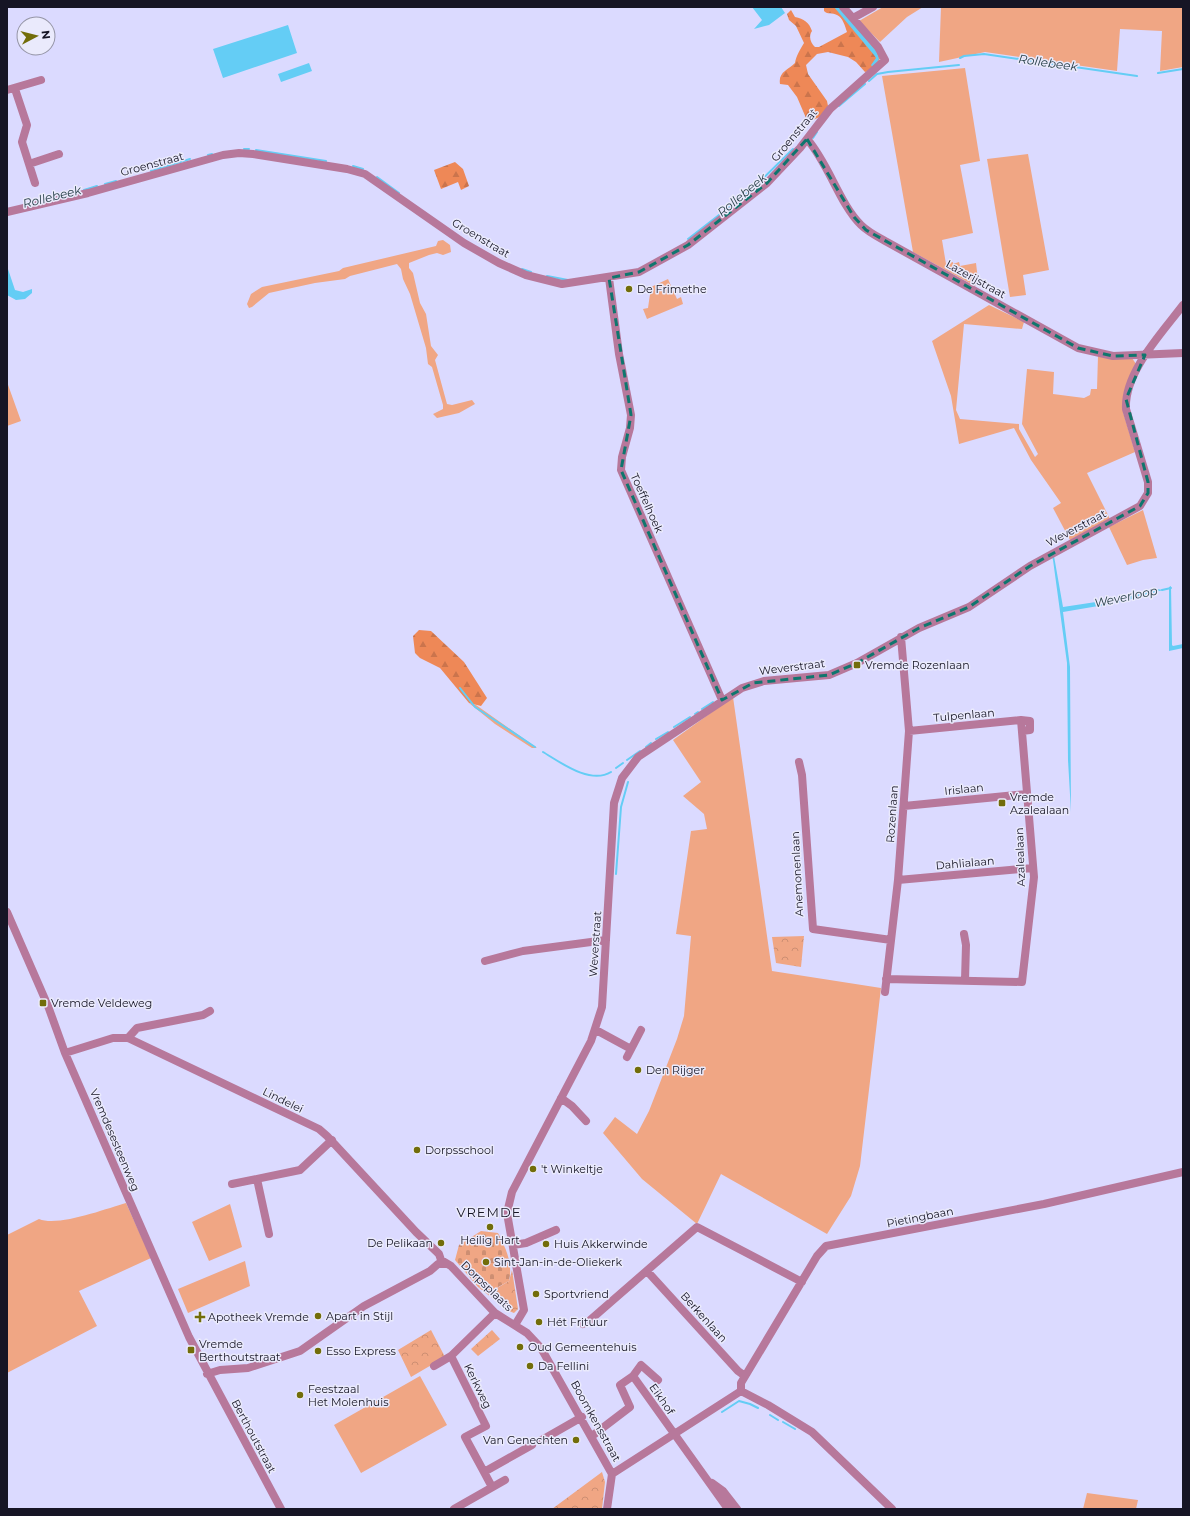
<svg xmlns="http://www.w3.org/2000/svg" width="1190" height="1516" font-family="Montserrat,sans-serif">
	<style>
		.green { fill: #f0a684 }
		.forest { fill: url(#forest-firs) }
		.cemetery { fill: url(#cemetery-stones) }
		.park { fill: url(#park-crowns) }
		.water { fill: #64cdf5 }
		.lines { fill: none; stroke-linecap: round; stroke-linejoin: round }
		.stream { stroke: #64cdf5; stroke-width: 2 }
		.minor { stroke: #b7789b; stroke-width: 8 }
		.marked { fill: none; stroke: #0f766e; stroke-width: 3; stroke-dasharray: 8 5; stroke-linejoin: round }
		.poi-dot { fill: #726d0a; stroke: #eaeafc; stroke-width: 1.5 }
		.labels { text-anchor: middle; stroke-width: 3; stroke-linejoin: round; paint-order: stroke }
		.street-label { font-size: 11px; fill: #161525; stroke: #eaeafc }
		.poi-label { font-size: 11px; fill: #161525; stroke: #eaeafc; text-anchor: start }
		.water-label { font-size: 12px; font-style: italic; fill: #263e47; stroke: #eaeafc }
		.quarter-label { font-size: 13px; letter-spacing: 1px; fill: #161525; stroke: #eaeafc }
	</style>
	<defs>
		<pattern id="forest-firs" width="22" height="20" patternUnits="userSpaceOnUse"><rect width="22" height="20" fill="#ee8857"/><path d="M5 1l3.5 6h-7zM16 11l3.5 6h-7z" fill="#cb744c"/></pattern>
		<pattern id="cemetery-stones" width="16" height="16" patternUnits="userSpaceOnUse"><rect width="16" height="16" fill="#f0a684"/><path d="M2 7V4a2 2 0 0 1 4 0v3zM10 15v-3a2 2 0 0 1 4 0v3z" fill="#cd8e72"/></pattern>
		<pattern id="park-crowns" width="20" height="18" patternUnits="userSpaceOnUse"><rect width="20" height="18" fill="#f0a684"/><path d="M2 6a3 3 0 1 1 6 0M12 15a3 3 0 1 1 6 0" fill="none" stroke="#cd8e72"/></pattern>
	</defs>
	<rect width="100%" height="100%" fill="#dbdaff"/>
	<path class="green" d="M883,7H923L907,17L880,42L859,21Z
		M941,7H1183V67L1160,71L1162,31L1120,29L1117,71L985,52L939,62Z
		M965,68L980,161L960,165L973,233L942,240L946,264L953,262V264L959,262L960,266L976,263L978,280L975,286L913,252L882,76Z
		M1028,154L1049,270L1023,275L1026,295L1010,297L987,159Z
		M443,240L450,245L451,252L443,255L437,253L429,255L409,263V268L413,273L420,303L426,314L431,346L438,355L435,360L447,404L452,405L472,400L475,404L459,413L437,418L433,414L443,409V405L432,367L428,364L426,348L410,294L403,279L401,269L397,264L350,276L345,279L315,283L269,293L252,307L249,308L247,304L251,294L262,287L339,271L343,268L436,246L438,241Z
		M668,279L677,299L681,297L683,304L647,319L643,309L648,308L651,287Z
		M989,305L1024,322L1022,329L964,324L956,410L960,419L1019,424V429L1035,457L1038,454L1022,424L1027,369L1054,372L1053,394L1084,398L1090,395L1091,389H1097L1098,356L1132,358L1136,364L1123,402V412L1135,452L1087,473L1110,519L1070,540L1053,508L1061,503L1031,460L1014,428L959,444L951,396L932,341Z
		M7,382L21,421L7,426Z
		M1143,510L1157,558L1143,560L1127,565L1109,527Z
		M733,697L772,971L881,988L860,1166L851,1196L827,1234L721,1174L697,1224L642,1179L603,1133L615,1117L637,1134L649,1111L677,1039L684,1016L691,936L676,934L691,831L707,829L704,814L683,796L701,782L673,740Z
		M469,703L476,705L537,748H532L495,724Z
		M126,1203L151,1258L79,1291L97,1326L7,1373V1235L39,1219C58,1227 105,1209 126,1203Z
		M230,1204L242,1247L209,1261L192,1222Z
		M245,1261L250,1286L188,1313L178,1289Z
		M420,1376L447,1425L361,1473L334,1425Z
		M1087,1493L1138,1500L1136,1509H1083Z"/>
	<path class="forest" d="M824,7H841L879,51L880,59L869,71L865,72L856,62L848,57L828,52L817,54L806,65L808,74L827,101L828,106L820,117L810,121L806,118L797,97L788,85L780,84C778,72 788,70 795,63C796,56 800,50 804,43L796,26L789,20L787,14L791,10L795,17C804,19 809,22 812,31C808,37 811,43 815,47H819L847,32C845,26 843,18 837,15C832,12 828,15 824,11Z
		M455,162L463,169L469,186L461,190L458,182L441,189L434,170Z
		M419,630L431,631L464,662L487,698L481,706L469,703L440,668L420,658L415,653L413,636Z"/>
	<path class="cemetery" d="M481,1231L498,1233C506,1249 513,1263 509,1281L491,1291L478,1287L455,1260L459,1245Z"/>
	<path class="park" d="M804,936L801,967L776,963L772,937Z
		M512,1270L518,1309L514,1313L509,1311L478,1287L492,1291L509,1281Z
		M431,1330L445,1357L411,1377L398,1350Z
		M492,1330L500,1339L478,1356L471,1349Z
		M602,1472L605,1482L602,1509H552Z"/>
	<path class="water" d="M752,7H781L785,13L769,25L754,29L762,20Z
		M834,7H839L877,52L879,59L873,68L871,65L876,58L874,55Z
		M288,25L297,53L223,78L213,49Z
		M309,63L312,71L281,82L278,74Z
		M7,266L15,290L23,292L32,289V293L25,299L16,300L7,295Z
		M1054,556L1063,607L1109,600L1110,604L1063,612L1070,667L1071,812L1068,760L1067,663L1053,560L1052,557Z
		M1171,586L1172,645L1173,646L1183,644V648L1169,651V587Z
		M1157,589L1163,590L1121,602L1115,603L1114,599Z"/>
	<g class="lines">
		<path class="stream" d="M960,58L964,56L984,54L1137,76
			M1158,73L1183,69
			M869,81L877,74L888,72L959,65
			M839,106L865,84
			M813,138L817,132
			M244,149H249
			M256,150L326,161
			M208,155L212,154
			M353,166L363,169
			M151,171L190,159
			M377,177L399,193
			M105,184L116,181
			M84,190L97,186
			M688,239L750,191L793,149
			M522,269L531,272
			M547,276L568,280
			M1162,590L1171,588
			M1107,602L1117,600
			M460,688L475,707L535,747
			M702,709L713,702
			M695,714L698,712
			M674,727L690,717
			M656,739L668,732
			M646,747L651,743
			M543,752C560,762 590,785 611,772
			M627,760L640,751
			M616,768L623,763
			M616,874L621,807L628,782
			M722,1412L739,1401L750,1404L758,1408
			M770,1415L778,1420
			M783,1422L795,1429"/>
		<path class="minor" d="M853,18L873,7
			M15,89L27,125L22,142L35,183
			M7,90L41,80
			M807,139C829,164 839,203 861,225C868,232 878,237 887,242L1078,348L1113,356L1183,353
			M29,164L59,154
			M7,212L88,193L223,155L239,153L253,154L347,169L365,174L464,243L499,263L526,275L562,284L639,272L688,245L767,183L800,148L830,109L885,60L878,47L843,7
			M609,278L619,354L631,415L630,428L622,457L621,470L722,700
			M909,731L1021,720L1030,721V730L1022,731
			M799,762L802,775L813,929L891,940
			M904,806L1027,794
			M898,880L1033,868
			M7,912L48,1006L65,1053L189,1337L281,1509
			M964,934L966,945L965,980
			M485,961L523,951L606,940
			M886,979L1022,982L1034,877L1021,720
			M885,992L898,880L909,731L901,637
			M596,1030L631,1049
			M128,1038L137,1028L203,1015L210,1011
			M65,1053L113,1038H128L319,1129L327,1136L416,1232L439,1254L441,1260L451,1266L495,1313L527,1333L541,1348L612,1474
			M627,1057L641,1030
			M561,1098L572,1106L586,1121
			M257,1179L269,1234
			M232,1184L300,1170L332,1140
			M513,1245L526,1243L556,1230
			M647,1271L738,1371L745,1376
			M583,1324L589,1321L697,1227L802,1282
			M515,1325L524,1310L507,1213L512,1192L591,1041L602,1007L614,803L622,778L638,757L742,688L764,681L829,675L857,663L919,628L969,607L1030,566L1140,506L1148,493V482L1126,409C1124,372 1162,333 1183,305
			M451,1356L486,1426L465,1437L484,1472
			M434,1366L451,1356L495,1313
			M207,1374L220,1370L248,1368L300,1351L364,1306L430,1271L438,1264H447
			M658,1380L641,1365L633,1376L728,1509
			M741,1391V1383L817,1256L826,1246L1044,1204L1183,1172
			M592,1436L630,1407L620,1385L633,1376
			M540,1441L582,1417
			M612,1474L741,1391L768,1405L812,1432L892,1509
			M712,1483L723,1491L737,1509
			M492,1487L484,1472L532,1445
			M454,1509L505,1480
			M607,1509L612,1474"/>
	</g>
	<path class="marked" d="M807,139L854,217L866,230L1078,348L1113,356L1145,355L1126,399L1148,482V493L1140,506L1030,566L969,607L919,628L857,663L829,675L753,683L722,700L621,470L631,415L609,278L639,272L688,245L767,183Z"/>
	<g class="poi-dot">
		<circle cx="629" cy="289" r="4"/>
		<rect x="853" y="661" width="8" height="8" rx="2"/>
		<rect x="998" y="799" width="8" height="8" rx="2"/>
		<rect x="39" y="999" width="8" height="8" rx="2"/>
		<circle cx="638" cy="1070" r="4"/>
		<circle cx="417" cy="1150" r="4"/>
		<circle cx="533" cy="1169" r="4"/>
		<circle cx="490" cy="1227" r="4"/>
		<circle cx="441" cy="1243" r="4"/>
		<circle cx="546" cy="1244" r="4"/>
		<circle cx="486" cy="1262" r="4"/>
		<circle cx="536" cy="1294" r="4"/>
		<circle cx="318" cy="1316" r="4"/>
		<path d="M198 1311h4v4h4v4h-4v4h-4v-4h-4v-4h4z"/>
		<circle cx="539" cy="1322" r="4"/>
		<circle cx="520" cy="1347" r="4"/>
		<rect x="187" y="1346" width="8" height="8" rx="2"/>
		<circle cx="318" cy="1351" r="4"/>
		<circle cx="530" cy="1366" r="4"/>
		<circle cx="300" cy="1395" r="4"/>
		<circle cx="576" cy="1440" r="4"/>
	</g>
	<g class="labels">
		<g class="street-label">
			<text transform="translate(794 135) rotate(-50)" y="4">Groenstraat</text>
			<text transform="translate(152 164) rotate(-15)" y="4">Groenstraat</text>
			<text transform="translate(481 238) rotate(31)" y="4">Groenstraat</text>
			<text transform="translate(976 279) rotate(29)" y="4">Lazerijstraat</text>
			<text transform="translate(647 503) rotate(66)" y="4">Toeffelhoek</text>
			<text transform="translate(1076 528) rotate(-28)" y="4">Weverstraat</text>
			<text transform="translate(792 667) rotate(-7)" y="4">Weverstraat</text>
			<text transform="translate(964 715) rotate(-5)" y="4">Tulpenlaan</text>
			<text transform="translate(964 789) rotate(-6)" y="4">Irislaan</text>
			<text transform="translate(892 814) rotate(-86)" y="4">Rozenlaan</text>
			<text transform="translate(1020 857) rotate(-92)" y="4">Azalealaan</text>
			<text transform="translate(965 863) rotate(-5)" y="4">Dahlialaan</text>
			<text transform="translate(797 874) rotate(-93)" y="4">Anemonenlaan</text>
			<text transform="translate(595 944) rotate(-86)" y="4">Weverstraat</text>
			<text transform="translate(283 1100) rotate(26)" y="4">Lindelei</text>
			<text transform="translate(115 1140) rotate(67)" y="4">Vremdesesteenweg</text>
			<text transform="translate(920 1217) rotate(-11)" y="4">Pietingbaan</text>
			<text transform="translate(487 1286) rotate(44)" y="4">Dorpsplaats</text>
			<text transform="translate(704 1317) rotate(48)" y="4">Berkenlaan</text>
			<text transform="translate(478 1386) rotate(64)" y="4">Kerkweg</text>
			<text transform="translate(662 1399) rotate(55)" y="4">Eikhof</text>
			<text transform="translate(596 1421) rotate(61)" y="4">Boomkensstraat</text>
			<text transform="translate(254 1436) rotate(62)" y="4">Berthoutstraat</text>
		</g>
		<g class="poi-label">
			<text x="637" y="293">De Frimethe</text>
			<text x="865" y="669">Vremde Rozenlaan</text>
			<text x="1010" y="801">Vremde<tspan x="1010" dy="13">Azalealaan</tspan></text>
			<text x="51" y="1007">Vremde Veldeweg</text>
			<text x="646" y="1074">Den Rijger</text>
			<text x="425" y="1154">Dorpsschool</text>
			<text x="541" y="1173">'t Winkeltje</text>
			<text x="490" y="1244" text-anchor="middle">Heilig Hart</text>
			<text x="433" y="1247" text-anchor="end">De Pelikaan</text>
			<text x="554" y="1248">Huis Akkerwinde</text>
			<text x="494" y="1266">Sint-Jan-in-de-Oliekerk</text>
			<text x="544" y="1298">Sportvriend</text>
			<text x="326" y="1320">Apart in Stijl</text>
			<text x="208" y="1321">Apotheek Vremde</text>
			<text x="547" y="1326">Hét Frituur</text>
			<text x="199" y="1348">Vremde<tspan x="199" dy="13">Berthoutstraat</tspan></text>
			<text x="528" y="1351">Oud Gemeentehuis</text>
			<text x="326" y="1355">Esso Express</text>
			<text x="538" y="1370">Da Fellini</text>
			<text x="308" y="1393">Feestzaal<tspan x="308" dy="13">Het Molenhuis</tspan></text>
			<text x="568" y="1444" text-anchor="end">Van Genechten</text>
		</g>
		<g class="water-label">
			<text transform="translate(1048 63) rotate(8)" y="4">Rollebeek</text>
			<text transform="translate(742 195) rotate(-40)" y="4">Rollebeek</text>
			<text transform="translate(52 197) rotate(-14)" y="4">Rollebeek</text>
			<text transform="translate(1126 597) rotate(-12)" y="4">Weverloop</text>
		</g>
		<g class="quarter-label">
			<text x="489" y="1217">VREMDE</text>
		</g>
	</g>
	<rect width="1190" height="1516" fill="none" stroke="#161525" stroke-width="16"/>
	<g transform="translate(36 36) rotate(83)"><circle r="19" fill="#eaeafc" stroke="#9595a6"/>
	<path d="M0-3L7 15L0 10L-7 15Z" fill="#726d0a"/>
	<text y="-6" font-size="11" font-weight="bold" text-anchor="middle" fill="#161525">N</text>
	</g>
</svg>
